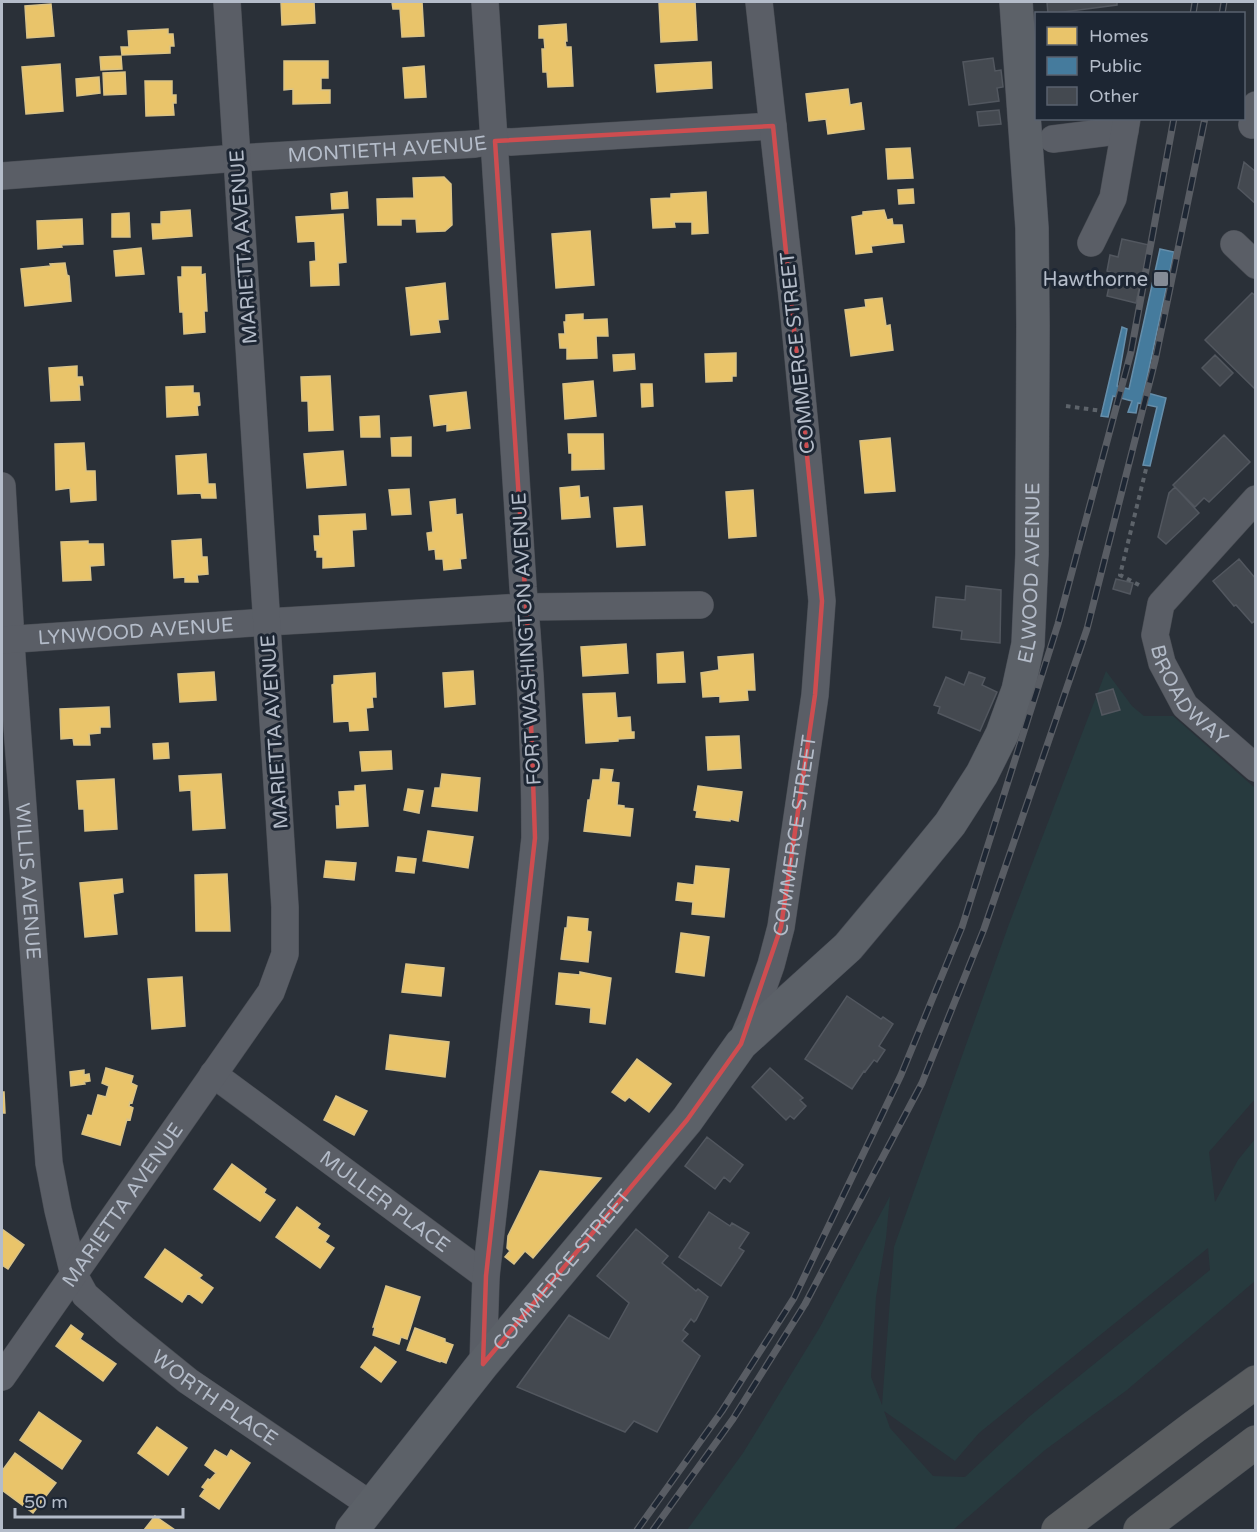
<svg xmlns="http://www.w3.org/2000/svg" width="1257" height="1532" font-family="'Varela Round',sans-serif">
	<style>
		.green { fill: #273a3e; fill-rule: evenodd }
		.homes { fill: #e9c46a; stroke: #d9c286; stroke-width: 1.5 }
		.public { fill: #457b9d; stroke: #668eaa; stroke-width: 1.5 }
		.building { fill: #444950; stroke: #52575f; stroke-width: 1.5 }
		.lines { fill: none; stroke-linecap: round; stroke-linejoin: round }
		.minor-casing { stroke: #484c53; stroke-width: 28 }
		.major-casing { stroke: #484c55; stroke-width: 34 }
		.highway-casing { stroke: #474c53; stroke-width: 34 }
		.path { stroke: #5d636a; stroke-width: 4; stroke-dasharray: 4.5 4.5; stroke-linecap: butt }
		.minor { stroke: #5a5e66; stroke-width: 27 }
		.major { stroke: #5c6168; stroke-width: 33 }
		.highway { stroke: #5a5d60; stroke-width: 33 }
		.rail-casing { stroke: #595d64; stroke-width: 7 }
		.rail { stroke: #1d2633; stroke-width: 4.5; stroke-dasharray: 14; stroke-linecap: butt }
		.marked { fill: none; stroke: #ce4d50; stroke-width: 4.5; stroke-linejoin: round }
		.poi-dot { fill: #848b96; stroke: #1d2633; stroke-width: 2 }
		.labels { text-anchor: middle; stroke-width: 6; stroke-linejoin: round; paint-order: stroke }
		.street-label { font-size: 20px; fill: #b4bcc9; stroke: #1d2633 }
		.poi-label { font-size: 20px; fill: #b4bcc9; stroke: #1d2633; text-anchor: end }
	</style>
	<rect width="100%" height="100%" fill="#2a3038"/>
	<path class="green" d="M1106,671L1132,706L1144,716H1173L1255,788V1099L1209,1152L1215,1202L1238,1160L1255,1139V1281L1127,1390L1045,1450L953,1530H687L743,1453L820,1327L890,1196L886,1238L876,1297L871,1377L882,1405L894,1247L1009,924ZM1208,1248L1210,1270L1030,1416L965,1477L933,1476L890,1428L884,1411L955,1461L979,1433Z"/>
	<path class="homes" d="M281,2H314L315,23L282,25Z
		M392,2H422L424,36L402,37L400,9H393Z
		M659,2H695L697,40L661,42Z
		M51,4L54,36L27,38L25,6Z
		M566,24L567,41H565L566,47H571L573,86L548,87L547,72H543L542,49H545L544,38H539V26Z
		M168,29V34H173L174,46H170V53L122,55L121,47H129L128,31Z
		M121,56L122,69L101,70L100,57Z
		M284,61H328V78H321V90H330V103L293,104V89L284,90Z
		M711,62L712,88L657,92L655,65Z
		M60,64L63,111L26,114L22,67Z
		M424,66L426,97L405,98L403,68Z
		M125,72L126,94L104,95L103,73Z
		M99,77L100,93L77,96L76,79Z
		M145,81H172V95H176V103H173L174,115L146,116Z
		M848,89L850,105L861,103L864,129L828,134L826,119L809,121L806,94Z
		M910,148L913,178L888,179L886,149Z
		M444,177L451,184L452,225L445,231L417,232L416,219H401V225H378L377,199L414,198L413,178Z
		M913,189L914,203L899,204L898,190Z
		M347,192L348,208L332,209L331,194Z
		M706,192L708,233L692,234V222H674L675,227L653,228L651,199L671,198V194Z
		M190,210L192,236L153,239L152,224H161V212Z
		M884,210L887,220L892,219L893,225H902L904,242L871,246L872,252L856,254L852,217L863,215V212Z
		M129,213L130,237H112V214Z
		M343,214L346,262L338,263L339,285L311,286L310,262L316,261L315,241L298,242L296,217Z
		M82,219L83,244L61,245L62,247L38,249L37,221Z
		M590,231L594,285L556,288L552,234Z
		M141,248L144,274L116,276L114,251Z
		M65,263L67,275L69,276L71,301L25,306L21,269L51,266L50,264Z
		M182,267H201V275L205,274L207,311H204L205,332L184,334L183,312H180L178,277H182Z
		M445,283L448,319L438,320L440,332L411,335L406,288Z
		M882,298L886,326L890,325L893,350L851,356L845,310L866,307L865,300Z
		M583,314V320L607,319L608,336H596L597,358L567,359V348H560L559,334H565L564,322H566V315Z
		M736,353V376H732V381L706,382L705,354Z
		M634,354L635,369L614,371L613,355Z
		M77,366V377H82L83,385H79L80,400L51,401L49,368Z
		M330,376L333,430L309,431L308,401H302L301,377Z
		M593,381L596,416L565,419L563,384Z
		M641,384H652L653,406L642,407Z
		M193,386V393H199L200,405L197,406L198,415L167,417L166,387Z
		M466,392L470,428L447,431V424L434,426L430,396Z
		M379,416L380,437H361L360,417Z
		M568,434H603L604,469L572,470V453H569Z
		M411,437V456H392L391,438Z
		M890,438L895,491L865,493L860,441Z
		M84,443L86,471H95L96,500L71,502L70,488L56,490L55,444Z
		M343,451L346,485L307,488L304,454Z
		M206,454L208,484H215L216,498H202L201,493L178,494L176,456Z
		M579,486L580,498L588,497L590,517L562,519L560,488Z
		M409,489L411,514L392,515L389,490Z
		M753,490L756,536L729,538L726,492Z
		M455,499L456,515L462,514L466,558L460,559L461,568L444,570L443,559H436L435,549L429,550L427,533L433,532L430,502Z
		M642,506L645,545L617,547L614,508Z
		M365,514L366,529L352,530L354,566L323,568V557H317V550H315L314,536H320L319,516Z
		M201,539L202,557H207L208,574L197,575L198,582H185V577L174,578L172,541Z
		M88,541V544H103L104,565L90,566L91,580L63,581L61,542Z
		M626,644L628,673L583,676L581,647Z
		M683,652L685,682L658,683L657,654Z
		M753,654L755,690H747L748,700L720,702V696L703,697L701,673L719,670L718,657Z
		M473,671L475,704L445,707L443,673Z
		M214,672L216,700L180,702L178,674Z
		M375,673L376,697H372L373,707L366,708L368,730L350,731L349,721L334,722L332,685L334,684V676Z
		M615,693L617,718L630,717L631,732H634V738L618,739V741L586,743L583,694Z
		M109,707L110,727H100V733L89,734L90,745H74L73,738L61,739L60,709Z
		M739,736L741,768L708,770L706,737Z
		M168,743L169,758L154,759L153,744Z
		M391,751L392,769L362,771L360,752Z
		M601,769L613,770L611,782L619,783L617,805L624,806V808L633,809L630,836L584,831L588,800H590L593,780H600Z
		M221,774L225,828L193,830L191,790L180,791L179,776Z
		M442,774L480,778L477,811L432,806L435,788H440Z
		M114,779L117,829L85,831L84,809H79L77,781Z
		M365,785L368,826L337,828L336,806H340L339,792L355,791V786Z
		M698,786L742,792L738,821L730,819V821L696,817L697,811L694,810Z
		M408,789L423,791L419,813L404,810Z
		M428,831L473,837L468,868L423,861Z
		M398,857L416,859L414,873L396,871Z
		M326,861L356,863L354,880L324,877Z
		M696,866L729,869L724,917L692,914L693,902L676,900L678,883L694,885Z
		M227,874L230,931H196L195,875Z
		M122,879L123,892L113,894L117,934L85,937L80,883Z
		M568,917L588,919L587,931L591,932L588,962L561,959L565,928H567Z
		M681,933L709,937L704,976L676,972Z
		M406,964L444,968L441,996L402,992Z
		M580,972L611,978L605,1024L590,1022L591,1008L556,1004L559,973L580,975Z
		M182,977L185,1026L152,1029L148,979Z
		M390,1035L449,1042L445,1077L386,1069Z
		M637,1059L671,1084L649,1112L629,1097L625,1101L612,1092Z
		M106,1068L133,1076L131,1083L137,1086L132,1103L130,1102L129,1106L133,1108L130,1120L127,1119L120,1145L82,1134L88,1115L92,1116L98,1095L106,1097L109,1086L102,1083Z
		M84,1070V1075L89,1074L90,1081L84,1082L85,1084L71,1086L70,1072Z
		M2,1092H4L5,1113H2Z
		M336,1096L367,1111L354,1135L324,1120Z
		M232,1164L266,1189L264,1193L275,1200L260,1221L214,1189Z
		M540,1171L601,1178L533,1258L525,1251L514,1264L505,1257L510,1251L507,1248L508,1236Z
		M297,1207L320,1224L317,1228L329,1236L325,1242L334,1248L320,1268L276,1237Z
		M2,1229L24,1245L8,1269L2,1265Z
		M165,1249L202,1275L199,1278L213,1288L202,1303L188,1293L182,1302L145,1277Z
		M386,1286L420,1297L407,1339L401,1337L399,1344L373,1335L375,1327H373Z
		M71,1325L83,1334L80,1339L116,1364L103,1381L56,1346Z
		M415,1328L445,1339V1342L453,1345L446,1363L441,1361L440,1362L407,1350Z
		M375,1347L396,1362L381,1382L361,1367Z
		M39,1412L81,1441L62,1469L20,1440Z
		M157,1427L187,1448L168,1475L138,1453Z
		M215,1450L227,1457L231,1450L250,1463L219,1509L200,1496L205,1489L202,1487L208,1479L210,1480L216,1473L205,1465Z
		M15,1453L56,1483L33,1513L2,1490V1471Z
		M155,1516L175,1530H144Z"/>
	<path class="public" d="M1160,249L1174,252L1144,392L1166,398L1150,466L1143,465L1157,407L1138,403L1136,413L1128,412L1132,401L1113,396L1108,417L1101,416L1122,327L1127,329L1117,386L1129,389Z"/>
	<path class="building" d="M1047,2H1117V5L1048,14Z
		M993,58L995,71L1001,70L1003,87L997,88L999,101L969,105L963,62Z
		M999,110L1001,124L979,126L977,112Z
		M1244,162L1256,172V204L1238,188Z
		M1122,239L1149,245L1136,303L1107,296L1112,273L1107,271L1110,255L1118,257Z
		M1252,293L1256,296V390L1205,340Z
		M1215,355L1233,373L1220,386L1202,368Z
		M1224,435L1250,462L1209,502L1204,498L1195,507L1173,485Z
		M1175,487L1199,513L1166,544L1158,537L1169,493Z
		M1239,559L1256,579V620L1252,623L1236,605L1234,606L1213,581Z
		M1116,579L1133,583L1130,594L1113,589Z
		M966,586L1001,590L1000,643L961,639L962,631L933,627L936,597L965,600Z
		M969,672L985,678L982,685L997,692L980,731L938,713L940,707L934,705L946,677L964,685Z
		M1113,689L1120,710L1102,715L1096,694Z
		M847,996L881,1019L883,1017L893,1024L879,1046L885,1050L877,1062L874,1060L865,1072L864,1071L852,1089L805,1059Z
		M770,1068L803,1098L800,1100L806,1106L794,1119L790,1116L786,1120L752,1087Z
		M707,1137L743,1165L730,1182L724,1177L715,1189L685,1166Z
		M709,1212L730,1226L732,1223L749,1233L739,1248L744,1251L721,1286L679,1257Z
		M636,1229L668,1256L662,1263L696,1291L698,1289L708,1297L696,1320L694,1322L691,1319L683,1330L688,1334L682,1341L700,1356L657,1432L634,1421L625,1432L517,1387L569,1315L609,1339L629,1303L597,1276Z"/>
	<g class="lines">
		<g class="minor-casing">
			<g id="minor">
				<path d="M1252,125L1256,105"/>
				<path d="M1053,139L1125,130"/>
				<path id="s1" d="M2,176L238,158L475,144L495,141L511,142L773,126"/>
				<path d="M1091,243L1113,198L1127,118"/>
				<path d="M1234,244L1256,265"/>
				<path id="s2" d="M2,486L12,658L49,1163L58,1210L74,1275L85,1295L125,1330L188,1381L371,1505"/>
				<path id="s3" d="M1256,499L1161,604L1155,635L1162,663L1185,706L1256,768"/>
				<path id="s4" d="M2,640L267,622L525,607L700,605"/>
				<path id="s5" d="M742,1041L754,1013L771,965L781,927L815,695L822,601L793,305L759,2"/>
				<path id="s6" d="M213,1074L486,1276"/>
				<path d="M483,1364L486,1276L535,838C535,754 531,671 523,587L485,2"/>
				<path id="s7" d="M2,1377L271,992L285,954V907L227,2"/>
			</g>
		</g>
		<g class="major-casing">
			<g id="major">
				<path id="s8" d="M352,1530L483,1364L687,1120L741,1044L848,947L910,873L950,824L982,774L1002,734L1018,690L1028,644L1032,554L1033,325L1032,228L1016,2"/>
			</g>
		</g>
		<g class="highway-casing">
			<path id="highway" d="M1058,1530L1194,1427L1256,1382
				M1140,1530L1256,1442"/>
		</g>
		<path class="path" d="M1066,406L1102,411
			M1139,585L1120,575L1147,465"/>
		<use href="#minor" class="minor"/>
		<use href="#major" class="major"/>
		<use href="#highway" class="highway"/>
		<g class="rail-casing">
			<path id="rail" d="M1193,14L1195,2
				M1222,14L1224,2
				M637,1530L722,1411L794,1298L901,1075L962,927L1058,624L1131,352L1174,118
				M653,1530L733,1419L805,1304L922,1083L984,929L1087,629L1155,361L1205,118"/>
		</g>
		<use href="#rail" class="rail"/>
	</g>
	<path class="marked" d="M773,126L822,601L815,695L781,927L741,1044L687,1120L483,1364L486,1276L535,838L528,634L495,141Z"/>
	<rect class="poi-dot" x="1153" y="271" width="16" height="16" rx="3"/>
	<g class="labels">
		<g class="street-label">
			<text dy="7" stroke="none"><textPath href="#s1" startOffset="386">MONTIETH AVENUE</textPath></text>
			<text transform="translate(243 247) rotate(-94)" y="7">MARIETTA AVENUE</text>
			<text transform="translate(797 353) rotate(-96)" y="7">COMMERCE STREET</text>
			<text dy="7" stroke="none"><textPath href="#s8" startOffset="1196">ELWOOD AVENUE</textPath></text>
			<text dy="7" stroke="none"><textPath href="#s4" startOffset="134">LYNWOOD AVENUE</textPath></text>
			<text transform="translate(526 639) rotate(-93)" y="7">FORT WASHINGTON AVENUE</text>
			<text dy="7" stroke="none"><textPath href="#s3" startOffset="244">BROADWAY</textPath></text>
			<text transform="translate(274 732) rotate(-94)" y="7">MARIETTA AVENUE</text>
			<text dy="7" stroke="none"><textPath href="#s5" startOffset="213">COMMERCE STREET</textPath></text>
			<text dy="7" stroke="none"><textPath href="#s2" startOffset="396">WILLIS AVENUE</textPath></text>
			<text dy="7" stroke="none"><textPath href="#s6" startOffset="214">MULLER PLACE</textPath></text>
			<text dy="7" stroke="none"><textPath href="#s7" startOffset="210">MARIETTA AVENUE</textPath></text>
			<text dy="7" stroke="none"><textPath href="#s8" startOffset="334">COMMERCE STREET</textPath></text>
			<text dy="7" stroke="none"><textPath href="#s2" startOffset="982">WORTH PLACE</textPath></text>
		</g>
		<g class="poi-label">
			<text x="1148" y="286">Hawthorne</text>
		</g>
	</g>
	<rect width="1257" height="1532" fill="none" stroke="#b4bcc9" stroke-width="6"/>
	<rect x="1035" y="12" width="210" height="108" fill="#1d2633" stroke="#59626f" stroke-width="1.5"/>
	<rect x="1047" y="27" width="30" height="18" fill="#e9c46a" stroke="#59626f" stroke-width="1.5"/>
	<text x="1089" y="42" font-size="18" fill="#b4bcc9">Homes</text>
	<rect x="1047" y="57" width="30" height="18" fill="#457b9d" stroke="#59626f" stroke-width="1.5"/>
	<text x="1089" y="72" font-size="18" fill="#b4bcc9">Public</text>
	<rect x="1047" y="87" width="30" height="18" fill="#444950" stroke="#59626f" stroke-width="1.5"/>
	<text x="1089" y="102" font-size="18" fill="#b4bcc9">Other</text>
	<path d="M15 1508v9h168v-9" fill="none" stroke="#b4bcc9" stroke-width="3"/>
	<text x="24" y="1508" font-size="18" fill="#b4bcc9" stroke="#1d2633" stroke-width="4.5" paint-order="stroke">50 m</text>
</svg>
